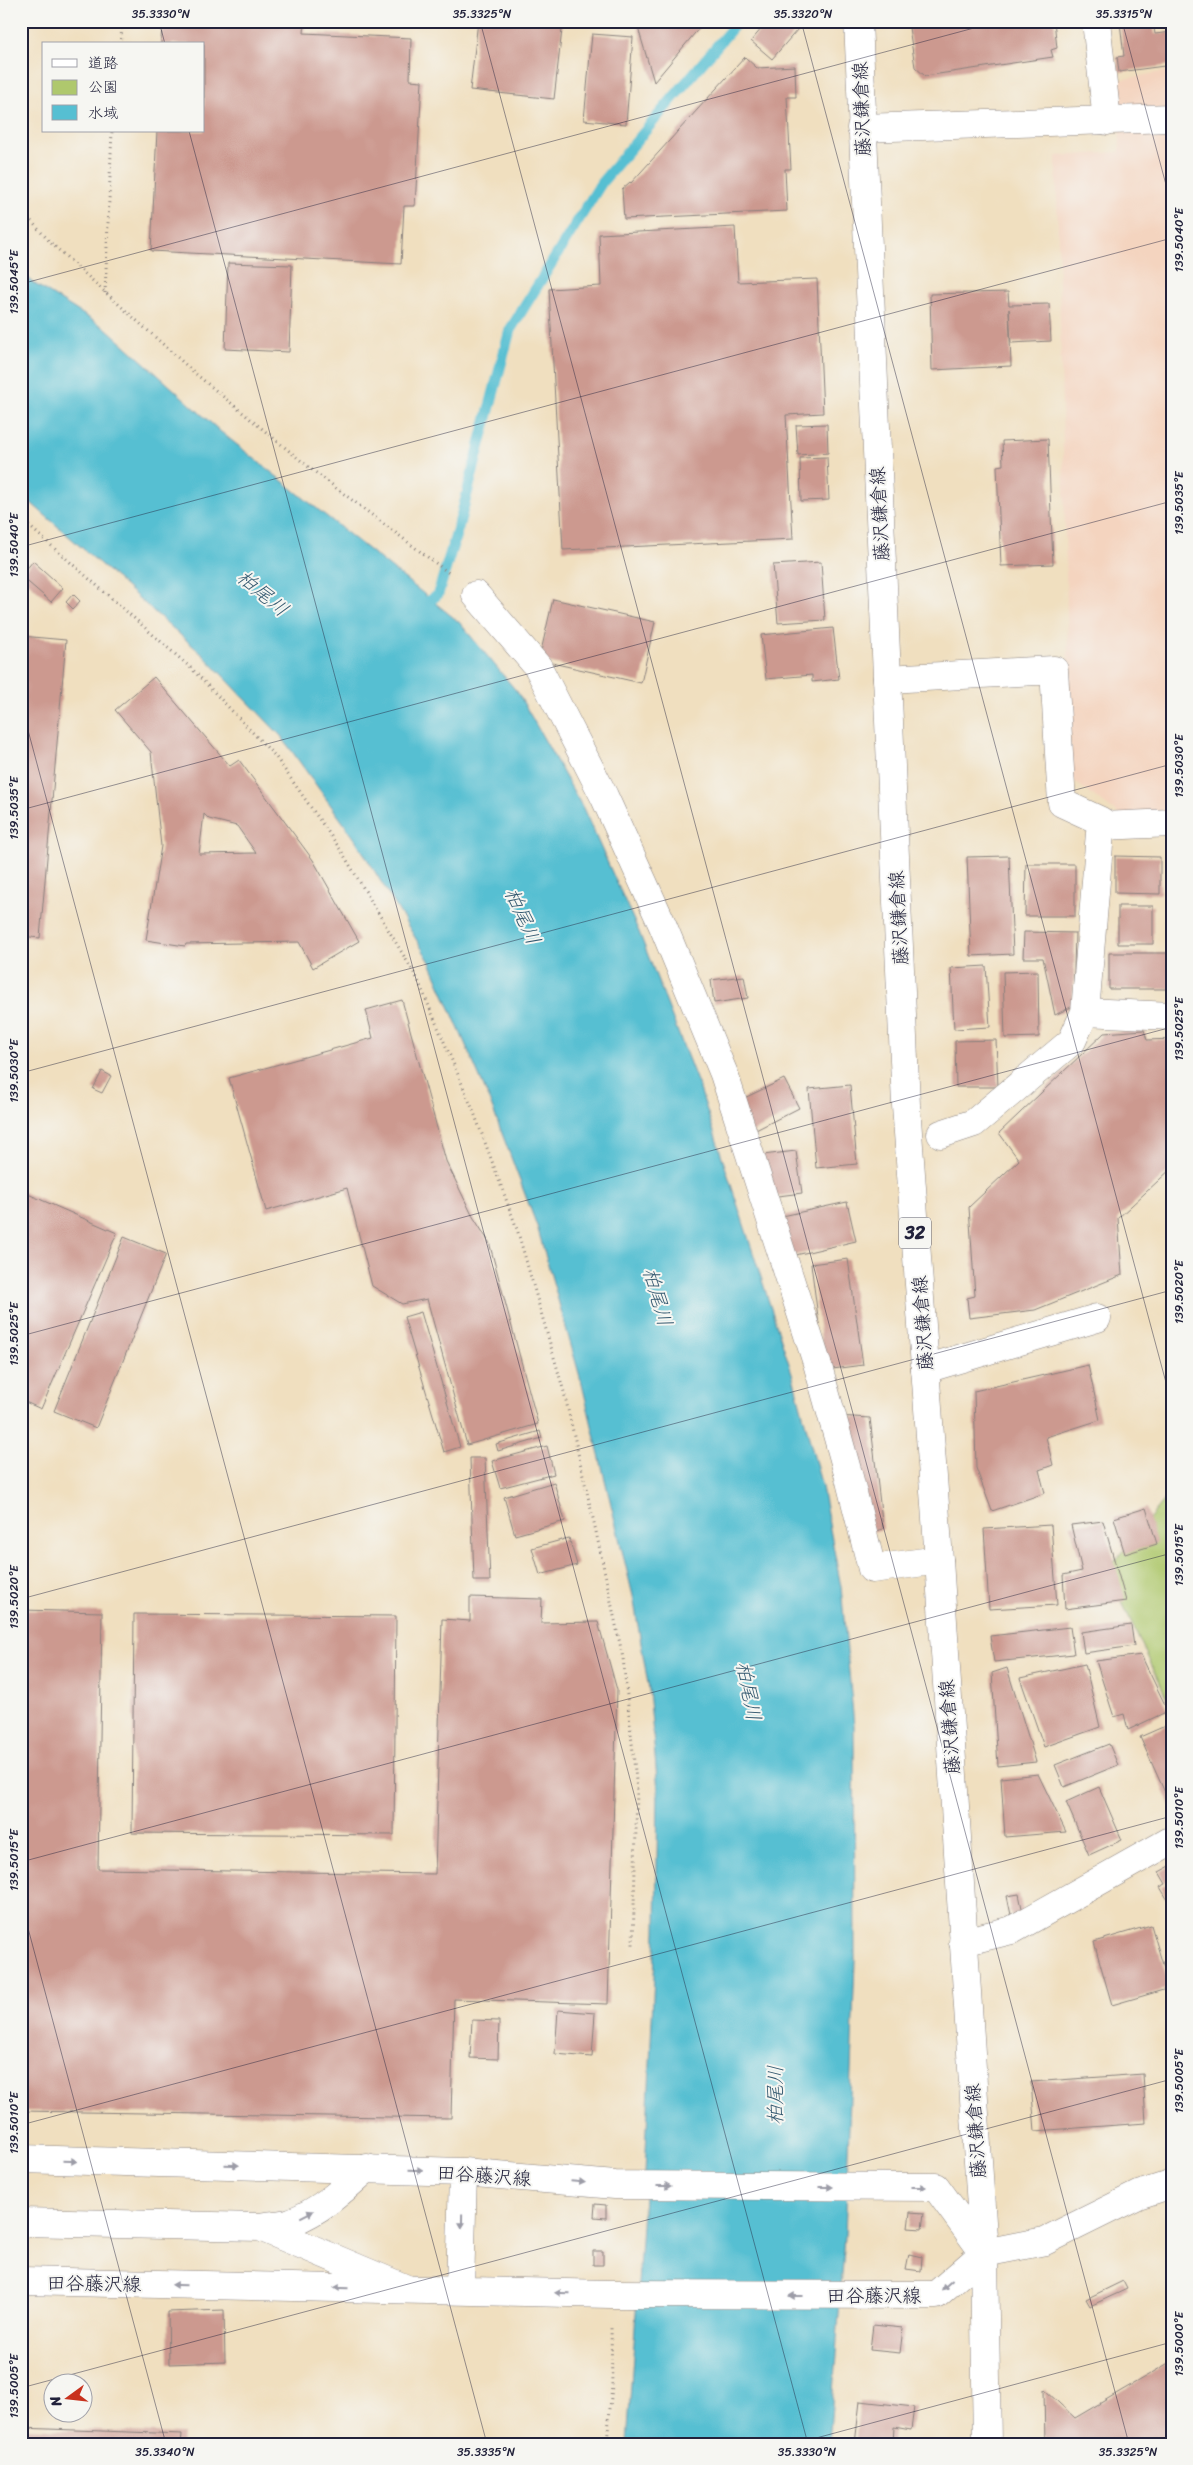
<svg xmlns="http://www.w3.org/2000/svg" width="1193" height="2465" font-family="Sriracha,'Klee One',sans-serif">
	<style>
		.built { fill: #f4d4bf }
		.green { fill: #afc86d; stroke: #687554 }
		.water { fill: #56bfd2; stroke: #3c7086 }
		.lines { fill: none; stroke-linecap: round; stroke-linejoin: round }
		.stream { stroke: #56bfd2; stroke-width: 11 }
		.building { fill: #cc998f; fill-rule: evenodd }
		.minor-casing { stroke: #89807d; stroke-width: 29 }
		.major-casing { stroke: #89807d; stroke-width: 29 }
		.path { stroke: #89807d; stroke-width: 3; stroke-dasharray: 1 4; stroke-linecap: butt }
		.minor { stroke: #fff; stroke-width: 28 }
		.major { stroke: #fff; stroke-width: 28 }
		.oneway { fill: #9c9ca7 }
		.ticks { fill: none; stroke: #22223b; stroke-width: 1; stroke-opacity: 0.45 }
		.labels { text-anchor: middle; stroke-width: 4; stroke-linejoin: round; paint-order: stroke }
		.shield { fill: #f6f6f2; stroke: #626272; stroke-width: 1 }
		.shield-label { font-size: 18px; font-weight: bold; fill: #22223b }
		.street-label { font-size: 19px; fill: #22223b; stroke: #f6f6f2 }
		.water-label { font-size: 20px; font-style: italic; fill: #345970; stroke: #f6f6f2 }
		.neatline { fill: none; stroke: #22223b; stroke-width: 2 }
		.ticks-label { font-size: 12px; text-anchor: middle; fill: #22223b }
	</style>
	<rect width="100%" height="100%" fill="#f6f6f2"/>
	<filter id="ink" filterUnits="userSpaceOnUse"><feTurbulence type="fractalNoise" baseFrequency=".02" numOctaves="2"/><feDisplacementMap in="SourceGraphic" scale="10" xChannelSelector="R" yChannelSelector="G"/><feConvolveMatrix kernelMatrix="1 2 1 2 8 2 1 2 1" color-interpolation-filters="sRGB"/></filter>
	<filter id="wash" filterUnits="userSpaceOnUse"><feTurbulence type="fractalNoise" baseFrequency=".0096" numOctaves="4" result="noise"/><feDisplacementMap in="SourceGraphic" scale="20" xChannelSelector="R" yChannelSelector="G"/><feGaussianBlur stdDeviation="1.12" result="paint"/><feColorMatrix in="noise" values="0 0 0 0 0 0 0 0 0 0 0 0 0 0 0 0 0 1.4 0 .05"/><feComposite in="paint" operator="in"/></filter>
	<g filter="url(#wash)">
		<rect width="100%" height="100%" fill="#f0dfbf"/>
		<path class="built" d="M1172,70V816H1121L1071,779L1056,156L1120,152L1119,80Z"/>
		<path class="green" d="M1172,1491V1709L1107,1570Z"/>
		<path class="water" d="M21,267L30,281L108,330L221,432L459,622L518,693L583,808L639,932L700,1089L792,1373L822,1487L841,1587L854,1725L855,1960L845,2236L829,2444H627L644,2196L656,1932L658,1790L649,1690L633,1596L582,1384L537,1226L489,1099L430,962L355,839L281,736L203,655L21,494Z"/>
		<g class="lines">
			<path class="stream" d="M419,610L438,594L458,528L510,330L602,182L738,21"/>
		</g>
		<g id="blocks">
			<path class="building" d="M162,21H305L304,33L411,38L410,80L422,81L415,206H404L401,264L151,251L157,131H204V44H161Z
				M478,21H563L554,99L470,90Z
				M636,21H705L654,82Z
				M768,21L804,22L772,59L751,41Z
				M908,21H1054L1057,48L1051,50L1053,57L925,76L915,67Z
				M1135,21H1153L1155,34L1172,32V65L1119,72L1117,57L1124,56L1120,23Z
				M592,34L633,37L626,124L584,120Z
				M745,57L757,68L795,66L796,97H787L791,169H785L787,211L624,219L622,189L630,182L631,183Z
				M735,227L738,282L817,279L823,413L786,415L793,539L563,550L549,289L601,286L599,234Z
				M228,263L292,265L289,352L225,349Z
				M1008,292L1009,305L1049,304L1051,341L1011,343L1009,309L1011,366L932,370L930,294Z
				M827,424L828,453L798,455L796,425Z
				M1048,439L1053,564L1001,566L997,466L1003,465L1002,441Z
				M827,457L829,500L801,501L800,458Z
				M33,561L63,588L51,602L21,576Z
				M821,562L825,620L778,623L773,565Z
				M73,594L80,601L73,609L66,602Z
				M553,599L655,622L641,683L539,660Z
				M833,628L839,679L812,682V675L766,679L761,635Z
				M21,636L66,640L40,938L21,936Z
				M154,677L230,766L239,760L313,860L359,941L313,968L299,942L186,944L185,946L146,940L161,846L151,752L115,710ZM204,814L209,819L237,826L256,853L199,854Z
				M1009,856L1013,954L971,956L967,857Z
				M1115,856L1160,857V894L1115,893Z
				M1026,864H1075V916H1025Z
				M1118,906H1153V944H1118Z
				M1024,932L1075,933L1073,1006L1055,1015L1043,958H1023Z
				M1109,953H1172V989H1109Z
				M986,966L990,1027L954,1029L951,968Z
				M1038,971L1039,1037L1005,1038L1003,972Z
				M744,976L748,998L714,1003L711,980Z
				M402,1000L446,1161L472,1215L489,1242L538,1424L467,1445L427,1299L402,1304L372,1286L347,1188L266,1211L229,1078L373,1038L366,1010Z
				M1144,1030L1147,1040L1172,1039V1168L1118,1218L1122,1275L1035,1310L969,1318L967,1298L975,1296L969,1207L1019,1160L999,1133L1104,1033Z
				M996,1040L998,1087H956L955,1041Z
				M102,1071L111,1076L102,1093L93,1089Z
				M784,1079L799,1108L752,1132L736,1102Z
				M850,1085L857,1164L816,1168L809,1089Z
				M796,1151L802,1193L770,1197L763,1155Z
				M21,1191L117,1233L41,1409L21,1400Z
				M847,1202L856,1241L787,1257L778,1217Z
				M124,1237L166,1254L96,1428L54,1411Z
				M848,1259L863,1365L825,1370L811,1264Z
				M421,1312L460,1447L444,1452L404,1317Z
				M1088,1365L1100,1420L1046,1437L1053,1465L1039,1470L1045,1493L992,1511L976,1468L974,1391Z
				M837,1416L870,1418L883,1529L868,1533Z
				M540,1431L542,1438L498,1451L496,1444Z
				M547,1446L554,1474L500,1488L492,1461Z
				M470,1458H485L490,1581H474Z
				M554,1482L565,1521L515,1535L504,1497Z
				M1146,1508L1157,1544L1125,1554L1114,1518Z
				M1103,1521L1126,1601L1065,1609L1063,1575L1082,1571L1071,1525Z
				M1051,1525L1057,1605L989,1609L984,1529Z
				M569,1538L577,1565L540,1575L532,1548Z
				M470,1597L542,1599L541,1623L598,1622L617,1690L608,2004L454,1999L451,2118L21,2111V1610L102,1612L98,1869L435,1874L442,1619L470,1621Z
				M134,1614L396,1616L394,1835L132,1833Z
				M1131,1625L1134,1646L1084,1653L1081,1632Z
				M1070,1627L1074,1654L994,1662L990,1636Z
				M1141,1655L1168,1711L1128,1730L1124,1714L1114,1717L1096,1661Z
				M1085,1664L1100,1727L1044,1747L1020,1678Z
				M1007,1668L1036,1762L998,1766L992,1673Z
				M1172,1723V1808L1140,1737Z
				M1109,1744L1118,1765L1064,1787L1055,1765Z
				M1038,1774L1066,1832L1005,1837L1001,1778Z
				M1099,1787L1122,1840L1089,1855L1066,1802Z
				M1172,1865V1907L1160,1887L1166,1884L1159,1872Z
				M1019,1894L1023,1913L1011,1915L1007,1896Z
				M1151,1925L1170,1988L1112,2005L1094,1942Z
				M558,2010L595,2013L592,2057L555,2054Z
				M472,2020L499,2021L498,2059L470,2058Z
				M1143,2074L1146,2123L1035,2131L1031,2082Z
				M595,2204L606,2205V2218L594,2217Z
				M910,2212L924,2213L922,2229L908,2228Z
				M593,2251H603V2265H593Z
				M909,2254L922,2257L921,2271L906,2269Z
				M1123,2281L1127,2289L1090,2306L1086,2299Z
				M224,2310L225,2362L169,2364L168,2312Z
				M873,2325L903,2328L900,2353L870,2350Z
				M1172,2361V2444H1045L1044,2389L1075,2418Z
				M860,2401L914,2407L911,2430L894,2427L893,2444H855Z
				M21,2428L182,2434L181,2444H21Z"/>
		</g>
	</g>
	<g filter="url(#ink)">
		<use href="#blocks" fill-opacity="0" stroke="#89807d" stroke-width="1"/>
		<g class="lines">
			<g class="minor-casing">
				<path id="minor" d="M1096,21L1107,121
					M861,128L1172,118
					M476,595L538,667L604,796L663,926L724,1074L817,1363L849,1477L872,1569L939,1560
					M887,679L1054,670L1062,803L1101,821L1085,1012L1072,1041L974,1123L941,1134
					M1101,826L1172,823
					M1085,1012L1172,1016
					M925,1369L1097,1318
					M963,1942L1012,1930L1172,1840
					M21,2222L260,2227C270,2225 282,2225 291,2222C321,2211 344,2189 367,2168
					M260,2227L407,2289
					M984,2253L1045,2241L1138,2195L1172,2184"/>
			</g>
			<g class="major-casing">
				<path id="major" d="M858,21L906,1105L939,1560L984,2253L987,2444
					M21,2159L463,2172L615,2185L936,2187L984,2253L936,2295L610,2294L21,2281
					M460,2290L463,2172"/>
			</g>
			<path class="path" d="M120,44L123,21
				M21,210L52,244L197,375L311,469L450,574
				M105,293L112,131
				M21,519L192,669L275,756L342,852L417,978L473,1110L517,1229L564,1392L595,1527L623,1658L637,1790L633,1945
				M607,2444L612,2385L611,2327"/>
			<use href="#minor" class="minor"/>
			<use href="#major" class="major"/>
		</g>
		<defs><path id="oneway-solid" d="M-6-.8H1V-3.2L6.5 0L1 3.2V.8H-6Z" transform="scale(1.25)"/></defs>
		<g class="oneway">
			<use href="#oneway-solid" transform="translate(70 2161) rotate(1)"/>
			<use href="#oneway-solid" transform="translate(232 2165) rotate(1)"/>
			<use href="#oneway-solid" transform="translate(416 2170) rotate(2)"/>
			<use href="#oneway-solid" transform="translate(578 2182) rotate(5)"/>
			<use href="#oneway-solid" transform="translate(664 2186)"/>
			<use href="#oneway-solid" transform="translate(826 2187)"/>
			<use href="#oneway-solid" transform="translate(919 2187)"/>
			<use href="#oneway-solid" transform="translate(307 2214) rotate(-26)"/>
			<use href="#oneway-solid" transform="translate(462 2221) rotate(91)"/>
			<use href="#oneway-solid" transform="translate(179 2285) rotate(-179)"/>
			<use href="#oneway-solid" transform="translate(947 2285) rotate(138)"/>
			<use href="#oneway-solid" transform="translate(341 2288) rotate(-179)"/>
			<use href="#oneway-solid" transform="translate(562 2293) rotate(-178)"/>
			<use href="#oneway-solid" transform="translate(796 2296) rotate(-180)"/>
		</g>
	</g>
	<path class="ticks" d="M159,21L165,44M480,21L1129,2444M801,21L1172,1405M1122,21L1172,207M189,131L808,2444M21,284L1000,21M21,547L1172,238M21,704L487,2444M21,810L1172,501M21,1073L1172,764M21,1336L1172,1027M21,1599L1172,1290M21,1862L1172,1553M21,1902L166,2444M21,2125L1172,1816M21,2388L1172,2079M794,2444L1172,2342"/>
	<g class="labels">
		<rect class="shield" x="899" y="1217.5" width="32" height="31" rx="4"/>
		<g class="shield-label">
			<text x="915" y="1239">32</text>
		</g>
		<g class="street-label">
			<text transform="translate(861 109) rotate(-92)" y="7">藤沢鎌倉線</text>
			<text transform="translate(879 514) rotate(-93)" y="7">藤沢鎌倉線</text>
			<text transform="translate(898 918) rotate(-93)" y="7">藤沢鎌倉線</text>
			<text transform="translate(922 1323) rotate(-94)" y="7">藤沢鎌倉線</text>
			<text transform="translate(949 1727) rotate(-94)" y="7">藤沢鎌倉線</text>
			<text transform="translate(975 2131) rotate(-94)" y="7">藤沢鎌倉線</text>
			<text transform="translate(484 2175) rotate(4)" y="7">田谷藤沢線</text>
			<text transform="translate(94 2283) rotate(1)" y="7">田谷藤沢線</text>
			<text x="874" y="2302">田谷藤沢線</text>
		</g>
		<g class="water-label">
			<text transform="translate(263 593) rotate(40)" y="7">柏尾川</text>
			<text transform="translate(523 916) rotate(66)" y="7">柏尾川</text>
			<text transform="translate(658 1297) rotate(74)" y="7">柏尾川</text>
			<text transform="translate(749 1691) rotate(79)" y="7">柏尾川</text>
			<text transform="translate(775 2095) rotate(-90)" y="7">柏尾川</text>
		</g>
	</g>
	<rect width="1193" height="2465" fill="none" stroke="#f6f6f2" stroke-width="55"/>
	<rect x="42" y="42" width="162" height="90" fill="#f6f6f2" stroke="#a1a1a9"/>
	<rect x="52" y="59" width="25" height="8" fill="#ffffff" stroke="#a1a1a9"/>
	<text x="88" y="68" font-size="15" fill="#22223b">道路</text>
	<rect x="52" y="80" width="25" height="15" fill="#afc86d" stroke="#a1a1a9"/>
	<text x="88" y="92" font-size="15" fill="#22223b">公園</text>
	<rect x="52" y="105" width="25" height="15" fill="#56bfd2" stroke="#a1a1a9"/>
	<text x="88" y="118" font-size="15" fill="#22223b">水域</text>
	<g transform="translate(68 2398) rotate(255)"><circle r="24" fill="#f6f6f2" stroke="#a1a1a9"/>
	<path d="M0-4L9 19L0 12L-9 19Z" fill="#c8321e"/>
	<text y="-8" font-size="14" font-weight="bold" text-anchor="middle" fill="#22223b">N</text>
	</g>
	<rect x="28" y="28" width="1138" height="2410" class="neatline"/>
	<g class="ticks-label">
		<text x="161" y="18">35.3330°N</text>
		<text x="482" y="18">35.3325°N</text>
		<text x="803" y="18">35.3320°N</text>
		<text x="1124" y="18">35.3315°N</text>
		<text transform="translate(1179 240) rotate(-90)" y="4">139.5040°E</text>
		<text transform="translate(14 282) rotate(-90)" y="4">139.5045°E</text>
		<text transform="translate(1179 503) rotate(-90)" y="4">139.5035°E</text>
		<text transform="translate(14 545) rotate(-90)" y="4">139.5040°E</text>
		<text transform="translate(1179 766) rotate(-90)" y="4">139.5030°E</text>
		<text transform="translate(14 808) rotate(-90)" y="4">139.5035°E</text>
		<text transform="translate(1179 1029) rotate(-90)" y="4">139.5025°E</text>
		<text transform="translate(14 1071) rotate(-90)" y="4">139.5030°E</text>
		<text transform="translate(1179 1292) rotate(-90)" y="4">139.5020°E</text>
		<text transform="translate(14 1334) rotate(-90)" y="4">139.5025°E</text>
		<text transform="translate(1179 1555) rotate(-90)" y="4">139.5015°E</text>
		<text transform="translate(14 1597) rotate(-90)" y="4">139.5020°E</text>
		<text transform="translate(1179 1818) rotate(-90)" y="4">139.5010°E</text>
		<text transform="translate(14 1860) rotate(-90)" y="4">139.5015°E</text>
		<text transform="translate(1179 2081) rotate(-90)" y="4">139.5005°E</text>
		<text transform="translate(14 2123) rotate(-90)" y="4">139.5010°E</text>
		<text transform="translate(1179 2344) rotate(-90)" y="4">139.5000°E</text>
		<text transform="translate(14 2386) rotate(-90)" y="4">139.5005°E</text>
		<text x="165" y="2456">35.3340°N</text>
		<text x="486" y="2456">35.3335°N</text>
		<text x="807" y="2456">35.3330°N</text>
		<text x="1128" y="2456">35.3325°N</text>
	</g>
</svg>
